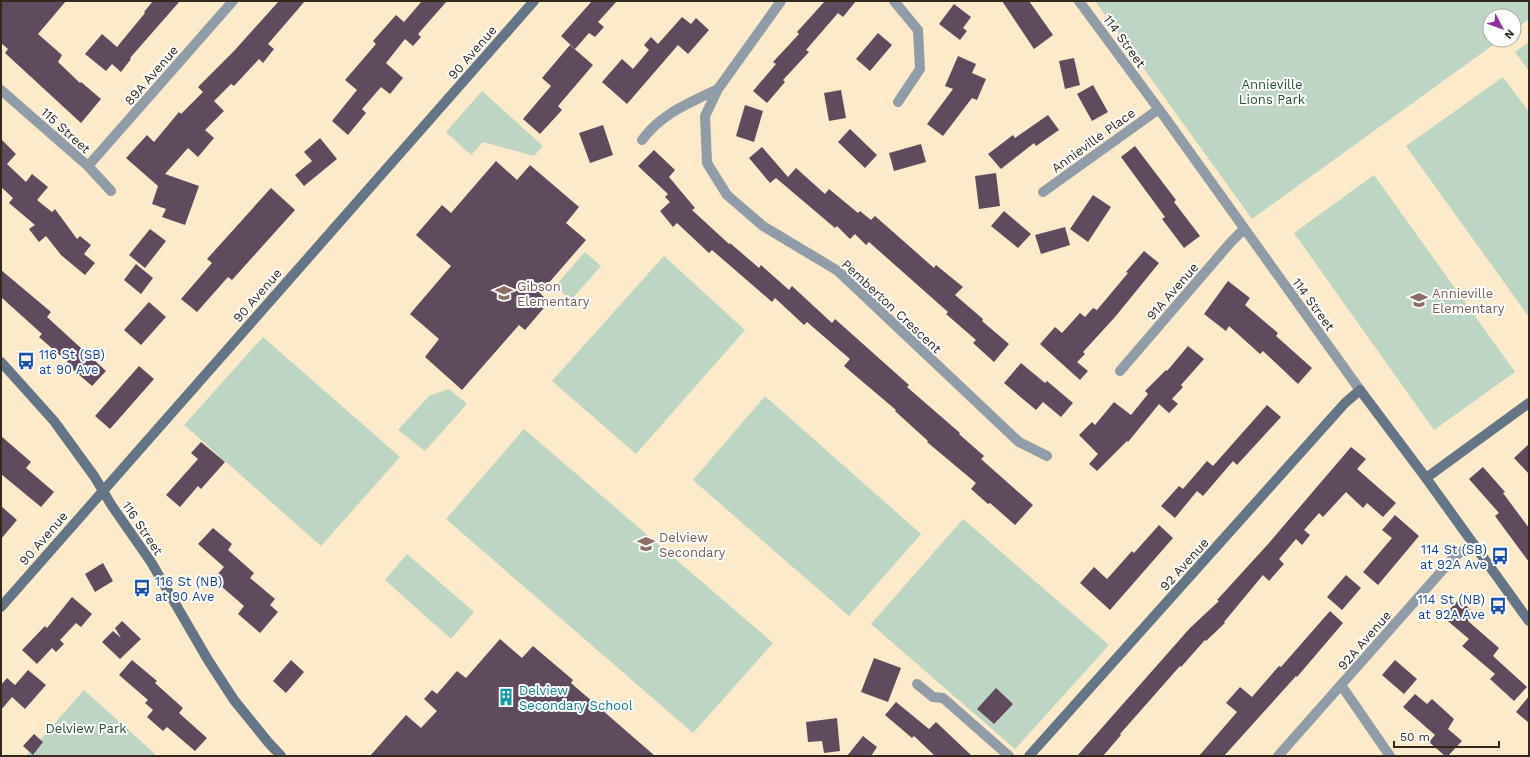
<svg xmlns="http://www.w3.org/2000/svg" width="1530" height="757" font-family="'Work Sans',sans-serif">
	<style>
		.green { fill: #bcd6c3 }
		.building { fill: #604b5e }
		.lines { fill: none; stroke-linecap: round; stroke-linejoin: round }
		.street { stroke: #909ca7; stroke-width: 10 }
		.secondary { stroke: #637586; stroke-width: 10 }
		.labels { text-anchor: middle; stroke-width: 4; stroke-linejoin: round; paint-order: stroke }
		.street-label { font-size: 13px; fill: #312a1d; stroke: #fff }
		.park-label { font-size: 13px; fill: #235133; stroke: #fff }
		.education-label { font-size: 13px; fill: #785e54; stroke: #fff; text-anchor: start }
		.transit-label { font-size: 13px; fill: #164399; stroke: #fff; text-anchor: start }
		.culture-label { font-size: 13px; fill: #0d838f; stroke: #fff; text-anchor: start }
	</style>
	<rect width="100%" height="100%" fill="#fdeac8"/>
	<path class="green" d="M1095,1H1529V19L1514,30V16H1490V40H1500L1252,219Z
		M1529,42V71L1515,52Z
		M1503,77L1529,112V317L1406,146Z
		M482,91L543,146L534,156L483,142L471,155L446,132Z
		M1374,175L1515,372L1434,430L1294,233Z
		M585,252L601,266L571,300L555,286Z
		M664,256L745,330L636,454L552,381Z
		M263,337L400,457L321,546L184,425Z
		M449,389L467,404L425,451L398,430L429,396Z
		M765,396L921,534L849,616L693,480Z
		M524,429L773,643L693,733L446,519Z
		M963,519L1109,645L1015,749L871,624Z
		M407,554L474,612L451,639L385,580Z
		M84,690L154,753L156,756H26Z"/>
	<path class="building" d="M1,1H66L38,34L62,55L58,62L80,83L81,82L101,99L81,123L5,53L8,49L1,43Z
		M153,1H180L130,58L131,59L121,72L112,64L106,71L85,54L102,34L117,47L145,13L144,12Z
		M279,1H305L268,44L274,49L263,63L259,59L234,86L231,84L214,101L224,111L205,130L214,138L198,157L188,148L165,174L199,186L185,225L162,217L166,209L152,204L158,186L126,158L147,135L154,142L179,112L181,114L203,92L198,87L234,51Z
		M422,1H447L418,34L421,37L413,46L405,39L386,63L403,78L390,94L381,87L362,109L366,113L348,135L332,121L357,90L345,80L376,44L373,41L396,15L404,22Z
		M592,1H617L598,22L604,27L595,37L589,33L575,49L561,36Z
		M825,1H856L843,17L838,13L806,50L809,52L783,80L785,82L767,103L753,91L776,64L773,62L799,34L797,32Z
		M1002,1H1029L1053,35L1034,49Z
		M954,4L971,17L963,28L967,31L960,40L939,24Z
		M682,17L691,24L696,18L709,30L688,54L678,45L627,104L602,82L622,59L633,69L649,50L644,45L651,37L658,44Z
		M878,33L892,45L870,71L856,59Z
		M570,45L593,65L558,106L562,110L540,134L523,119L551,86L542,78Z
		M958,56L976,64L972,73L986,79L977,100L972,98L943,136L927,124L953,89L945,86Z
		M1074,58L1080,85L1065,89L1059,61Z
		M1093,85L1108,112L1092,121L1077,94Z
		M841,90L846,118L829,121L824,93Z
		M745,105L763,111L754,142L736,136Z
		M1048,115L1059,130L1036,146L1034,143L1001,169L988,154L1013,135L1015,138Z
		M603,125L613,155L590,163L579,133Z
		M850,129L877,155L865,168L838,142Z
		M320,138L337,159L304,186L295,175L312,161L304,152Z
		M1,139L16,154L7,164L26,182L32,174L48,187L37,200L52,212L55,209L77,239L80,236L91,245L84,254L95,263L85,275L61,255L46,236L39,242L29,229L35,225L9,203L13,198L1,187Z
		M921,144L926,162L894,171L889,153Z
		M1135,146L1176,200L1174,202L1200,236L1184,248L1162,219L1165,217L1121,157Z
		M762,147L788,177L796,168L825,194L829,189L858,213L860,211L871,220L875,216L934,268L936,265L963,287L955,295L983,319L982,321L1009,344L994,362L973,343L976,340L946,314L948,312L869,242L866,245L855,234L850,239L837,226L835,228L776,178L770,183L749,158Z
		M654,150L675,170L669,177L695,208L692,210L729,244L730,243L759,268L761,265L789,290L792,286L832,323L835,319L909,385L907,387L960,433L959,434L984,456L981,459L1033,505L1015,525L990,503L988,504L971,489L976,483L927,442L928,441L895,411L896,410L844,366L850,359L807,322L804,325L775,298L772,302L712,250L709,253L677,223L673,227L660,211L670,202L665,197L668,194L638,166Z
		M496,161L517,180L530,165L579,207L566,223L586,240L540,293L549,302L525,330L519,325L462,390L425,357L439,339L410,314L451,266L416,235L442,205L451,213Z
		M996,173L1000,206L979,209L975,176Z
		M271,188L295,210L232,280L228,277L197,312L181,299L212,263L207,259Z
		M1093,195L1111,207L1088,242L1070,229Z
		M1004,211L1031,234L1018,248L991,226Z
		M1065,227L1070,245L1041,254L1035,235Z
		M150,229L166,241L145,268L129,255Z
		M1144,251L1159,263L1115,317L1083,352L1085,354L1077,362L1088,371L1080,380L1040,344L1055,327L1062,333L1080,313L1085,317L1093,308L1097,310L1128,273L1126,272Z
		M136,264L153,278L141,294L124,280Z
		M1,270L51,312L47,317L106,371L92,386L69,366L70,364L39,337L42,334L1,297Z
		M1228,281L1250,298L1245,305L1278,333L1276,336L1312,368L1298,384L1263,351L1260,354L1229,326L1226,331L1204,314Z
		M149,302L166,317L141,345L124,330Z
		M1188,346L1204,359L1181,385L1183,387L1172,399L1178,404L1169,413L1159,404L1128,442L1127,441L1097,471L1089,464L1098,454L1079,435L1092,422L1095,425L1114,402L1131,415L1148,394L1145,391L1166,370L1167,371Z
		M1021,363L1045,383L1047,381L1073,403L1061,417L1043,402L1036,410L1004,383Z
		M139,366L154,379L110,429L95,416Z
		M1267,405L1281,417L1237,465L1233,461L1203,496L1197,491L1175,518L1161,506L1179,486L1183,489L1207,461L1213,466Z
		M1,436L31,462L26,468L54,492L41,507L1,474Z
		M201,442L225,462L201,489L198,486L180,507L166,495L198,459L191,453Z
		M1529,444V474L1514,458Z
		M1351,447L1366,459L1357,469L1396,503L1383,517L1367,503L1363,508L1346,492L1323,517L1319,513L1304,530L1310,535L1302,545L1296,539L1279,559L1284,564L1269,581L1263,575L1224,622L1225,623L1206,641L1205,640L1181,667L1180,666L1120,734L1121,735L1103,756H1077L1190,628L1219,601L1217,600L1269,543Z
		M1483,467L1505,492L1503,493L1529,528V562L1495,516L1499,513L1469,479Z
		M1,506L17,520L1,539Z
		M1395,515L1419,536L1378,585L1363,572L1392,538L1382,530Z
		M1159,525L1173,538L1110,610L1080,583L1094,567L1107,579L1132,551L1134,553Z
		M213,528L232,544L228,550L254,573L250,578L275,599L270,605L278,612L260,633L238,614L244,606L213,579L224,567L198,544Z
		M103,563L113,581L95,592L85,574Z
		M1346,575L1361,588L1342,610L1327,597Z
		M72,597L92,614L81,627L76,623L60,640L64,644L56,652L52,648L37,664L22,650L45,626L47,628Z
		M1459,599L1474,613L1468,621L1499,648L1493,656L1527,687L1514,701L1490,679L1495,674L1462,646L1469,639L1443,617Z
		M1330,611L1343,623L1297,677L1296,676L1224,756H1199L1237,712L1226,703L1240,687L1252,697L1279,666L1281,667Z
		M122,621L141,639L120,659L102,642L113,631L121,638L115,628Z
		M500,639L522,658L533,646L573,680L571,683L655,756H370L406,715L421,728L437,711L424,699L432,690L437,694L457,671L466,678Z
		M874,658L901,668L888,702L861,692Z
		M132,660L157,681L155,683L183,708L179,713L207,738L195,751L167,727L163,731L147,717L153,710L145,703L148,700L119,675Z
		M291,660L304,672L286,693L273,681Z
		M1395,660L1417,679L1404,694L1382,675Z
		M28,670L46,685L25,709L12,697L1,710V685L7,678L15,685Z
		M996,688L1013,704L994,724L977,709Z
		M1415,694L1427,704L1432,699L1454,719L1448,729L1462,741L1448,756H1445L1429,742L1435,735L1403,707Z
		M1529,696V723L1516,712Z
		M896,702L929,729L936,722L972,756H935L914,736L912,738L885,715Z
		M837,718L840,751L824,753L822,741L808,742L806,722Z
		M34,734L43,742L33,755L23,746Z
		M863,736L877,747L871,756H847Z"/>
	<g class="lines">
		<path class="street" d="M781,1L718,89L705,116L707,163L727,195L763,226L838,271L1019,442L1047,456
			M894,1L918,30L920,69L898,102
			M1079,1L1166,119L1360,390
			M1,90L88,166L111,191
			M642,140C662,113 689,103 718,89
			M88,166L233,1
			M1043,192L1159,109
			M1120,371L1231,242L1244,229
			M917,684L933,697L943,698L1009,756
			M1341,685L1390,756
			M1278,756L1447,565L1454,557L1472,544"/>
		<path class="secondary" d="M1,362L54,421L94,476L112,506L151,562L208,660L234,700L268,742L281,756
			M1426,478L1529,403
			M1,607L534,1
			M1029,756L1345,403L1360,390L1426,478L1529,621"/>
	</g>
	<defs>
		<g id="school-bare" transform="scale(1.38)"><path d="M0-5L7-2L0 1L-7-2ZM-4 1L0 2.5L4 1V4Q0 6-4 4Z" fill="#8d6e63" stroke="#fff" stroke-width="2.5" paint-order="stroke"/></g>
		<g id="bus-bare" transform="scale(1.38)"><path d="M-5-6H5V4H4V6H2V4H-2V6H-4V4H-5ZM-3.5-4V0h7V-4ZM-3.5 1.2v1.5H-2V1.2ZM2 1.2v1.5H3.5V1.2Z" fill="#1a4fb4" stroke="#fff" stroke-width="2.5" paint-order="stroke"/></g>
		<g id="building-bare" transform="scale(1.38)"><path d="M-4-6H4V6H1V3H-1V6H-4ZM-2.5-4.3h1.7v1.8h-1.7ZM.8-4.3h1.7v1.8H.8ZM-2.5-1h1.7V.8h-1.7ZM.8-1h1.7V.8H.8Z" fill="#0f9aa8" stroke="#fff" stroke-width="2.5" paint-order="stroke"/></g>
	</defs>
	<g fill-rule="evenodd">
		<use href="#school-bare" x="504" y="293"/>
		<use href="#school-bare" x="1419" y="300"/>
		<use href="#bus-bare" x="26" y="361"/>
		<use href="#school-bare" x="646" y="544"/>
		<use href="#bus-bare" x="1500" y="556"/>
		<use href="#bus-bare" x="142" y="588"/>
		<use href="#bus-bare" x="1498" y="606"/>
		<use href="#building-bare" x="506" y="697"/>
	</g>
	<g class="labels">
		<g class="street-label">
			<text transform="translate(1125 41) rotate(54)" y="5">114 Street</text>
			<text transform="translate(472 52) rotate(-49)" y="5">90 Avenue</text>
			<text transform="translate(151 75) rotate(-49)" y="5">89A Avenue</text>
			<text transform="translate(66 130) rotate(42)" y="5">115 Street</text>
			<text transform="translate(1093 140) rotate(-36)" y="5">Annieville Place</text>
			<text transform="translate(1172 291) rotate(-49)" y="5">91A Avenue</text>
			<text transform="translate(257 295) rotate(-49)" y="5">90 Avenue</text>
			<text transform="translate(1314 304) rotate(54)" y="5">114 Street</text>
			<text transform="translate(892 306) rotate(43)" y="5">Pemberton Crescent</text>
			<text transform="translate(143 528) rotate(56)" y="5">116 Street</text>
			<text transform="translate(43 538) rotate(-49)" y="5">90 Avenue</text>
			<text transform="translate(1184 564) rotate(-48)" y="5">92 Avenue</text>
			<text transform="translate(1364 640) rotate(-49)" y="5">92A Avenue</text>
		</g>
		<g class="park-label">
			<text x="1272" y="89">Annieville<tspan x="1272" dy="15">Lions Park</tspan></text>
			<text x="86" y="733">Delview Park</text>
		</g>
		<g class="education-label">
			<text x="517" y="291">Gibson<tspan x="517" dy="15">Elementary</tspan></text>
			<text x="1432" y="298">Annieville<tspan x="1432" dy="15">Elementary</tspan></text>
			<text x="659" y="542">Delview<tspan x="659" dy="15">Secondary</tspan></text>
		</g>
		<g class="transit-label">
			<text x="39" y="359">116 St (SB)<tspan x="39" dy="15">at 90 Ave</tspan></text>
			<text x="1487" y="554" text-anchor="end">114 St (SB)<tspan x="1487" dy="15">at 92A Ave</tspan></text>
			<text x="155" y="586">116 St (NB)<tspan x="155" dy="15">at 90 Ave</tspan></text>
			<text x="1485" y="604" text-anchor="end">114 St (NB)<tspan x="1485" dy="15">at 92A Ave</tspan></text>
		</g>
		<g class="culture-label">
			<text x="519" y="695">Delview<tspan x="519" dy="15">Secondary School</tspan></text>
		</g>
	</g>
	<rect width="1530" height="757" fill="none" stroke="#312a1d" stroke-width="4"/>
	<g transform="translate(1502 28) rotate(131)"><circle r="19" fill="#ffffff" stroke="#adaaa5"/>
	<path d="M0-3L7 15L0 10L-7 15Z" fill="#8e319b"/>
	<text y="-6" font-size="11" font-weight="bold" text-anchor="middle" fill="#312a1d">N</text>
	</g>
	<path d="M1394 741v6h105v-6" fill="none" stroke="#312a1d" stroke-width="2"/>
	<text x="1400" y="741" font-size="12" fill="#312a1d" stroke="#ffffff" stroke-width="3" paint-order="stroke">50 m</text>
</svg>
